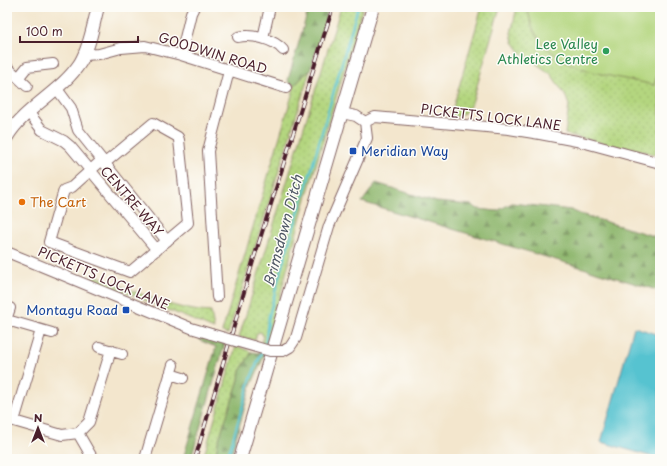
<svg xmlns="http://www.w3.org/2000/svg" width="667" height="466" font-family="'Playpen Sans',sans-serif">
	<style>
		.grass { fill: url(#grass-dots); stroke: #7f7a55 }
		.forest { fill: url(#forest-firs); stroke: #6c6b4c }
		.green { fill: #b4d67f; stroke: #7f7a55 }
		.water { fill: #57c3d0; stroke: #50717e }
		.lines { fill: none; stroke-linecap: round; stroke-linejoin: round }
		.stream { stroke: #57c3d0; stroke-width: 2.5 }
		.minor-casing { stroke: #856564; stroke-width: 12 }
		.major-casing { stroke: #856564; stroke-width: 14 }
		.minor { stroke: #fff; stroke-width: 10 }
		.major { stroke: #fff; stroke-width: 12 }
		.rail-casing { stroke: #4a1f2b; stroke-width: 4 }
		.rail { stroke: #fdfcf7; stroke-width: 2.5; stroke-dasharray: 8; stroke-linecap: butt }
		.minor-bridge-casing { stroke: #856564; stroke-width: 12; stroke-linecap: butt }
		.minor-bridge { stroke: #fff; stroke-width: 10 }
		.leisure-dot { fill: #2e9e5b; stroke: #fdfcf7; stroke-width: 1.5 }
		.transit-dot { fill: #1a4fb4; stroke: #fdfcf7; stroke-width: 1.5 }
		.food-dot { fill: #e8710a; stroke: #fdfcf7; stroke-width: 1.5 }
		.labels { text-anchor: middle; stroke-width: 3; stroke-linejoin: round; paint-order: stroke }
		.leisure-label { font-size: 13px; fill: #27864d; stroke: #fdfcf7; text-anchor: end }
		.street-label { font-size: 13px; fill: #4a1f2b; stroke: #fdfcf7 }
		.transit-label { font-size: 13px; fill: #164399; stroke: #fdfcf7; text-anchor: start }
		.food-label { font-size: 13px; fill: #c56008; stroke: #fdfcf7; text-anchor: start }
		.water-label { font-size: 14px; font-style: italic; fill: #4f5865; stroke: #fdfcf7 }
	</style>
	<defs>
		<pattern id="grass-dots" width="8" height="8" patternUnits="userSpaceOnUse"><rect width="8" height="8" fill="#b4d67f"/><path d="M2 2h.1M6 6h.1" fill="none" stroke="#9cb76e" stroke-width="1.8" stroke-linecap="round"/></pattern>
		<pattern id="forest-firs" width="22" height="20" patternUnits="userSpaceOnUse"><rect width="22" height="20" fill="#8fb76e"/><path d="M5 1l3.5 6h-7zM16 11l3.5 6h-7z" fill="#77945b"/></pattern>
	</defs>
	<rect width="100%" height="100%" fill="#fdfcf7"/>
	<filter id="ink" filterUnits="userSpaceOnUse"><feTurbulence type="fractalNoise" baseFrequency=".025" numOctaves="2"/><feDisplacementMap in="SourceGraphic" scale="8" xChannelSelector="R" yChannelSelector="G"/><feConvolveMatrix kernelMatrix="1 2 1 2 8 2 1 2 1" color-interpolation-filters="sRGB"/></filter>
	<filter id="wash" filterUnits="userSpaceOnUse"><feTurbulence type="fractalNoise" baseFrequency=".012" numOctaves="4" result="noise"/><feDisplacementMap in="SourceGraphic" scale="16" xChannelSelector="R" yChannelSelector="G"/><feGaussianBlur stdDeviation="0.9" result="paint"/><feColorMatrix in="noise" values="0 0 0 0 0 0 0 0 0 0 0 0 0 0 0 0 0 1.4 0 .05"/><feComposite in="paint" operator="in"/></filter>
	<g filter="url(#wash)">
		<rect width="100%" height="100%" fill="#f3e6cd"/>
		<path class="grass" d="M341,7H363L302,212L265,354L259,353L263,336L261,332L257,333L255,340L239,337Z
			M482,7H500L472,103C467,113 461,116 450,118Z
			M517,7H527L534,30L654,85L660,66V156L636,149L635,151L565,134L569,105L565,95L551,74L521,53L513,42L511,33Z
			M310,71L228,334L222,332L295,85L305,74Z
			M93,274C130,289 171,310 211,312L214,329L92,278Z
			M236,346L252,352L240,371L239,380L218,442L215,459H203Z"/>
		<path class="forest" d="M309,7H329L310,71L305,74L295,85L289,83L288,80Z
			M376,183L437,202L471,205L478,209L497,211L512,203L571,210L580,214L660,238V291L362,202Z
			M200,337L225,343L191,459H183L216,347L199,340Z
			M252,352L265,354L250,388L230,459H215L218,442L239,380L240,371Z"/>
		<path class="green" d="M660,7V66L654,85C612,75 558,73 534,31C531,24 529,15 527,7Z"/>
		<path class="water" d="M634,327L660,335V459L601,442Z"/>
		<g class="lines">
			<path class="stream" d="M265,348L268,320L281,269L308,181L358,7
				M227,459L251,378L262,352"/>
		</g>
	</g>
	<g filter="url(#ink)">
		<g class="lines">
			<g class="minor-casing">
				<path id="minor" d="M238,37C252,34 274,39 283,50
					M263,38L270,7
					M85,55L99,54L121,48L145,46L181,55L286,88
					M181,55L191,13L194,7
					M7,67L27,86
					M19,77L27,67L53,64
					M57,89L71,108L78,130L167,241
					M29,113L42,130L64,141L70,146L157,250
					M365,122L375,117L509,129L540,134L582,142L660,163
					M102,160L72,187L64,190L49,242L130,272L188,223L179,140L178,137L153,123L105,163
					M7,252L191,328L211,334
					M217,297L208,151L229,71
					M7,317L10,308
					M7,320L52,333
					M99,347L122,354
					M283,351L290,347L296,338L329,226L367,138L365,122L356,116L342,113
					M170,374L183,378
					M7,419L62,435L78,433L93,459
					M14,421L41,330
					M78,433L89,422L111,350
					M145,459L173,365"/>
			</g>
			<g class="major-casing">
				<path id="major" d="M7,137C25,107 61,92 80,63C90,47 93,25 98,7
					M240,459L373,7"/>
			</g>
			<use href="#minor" class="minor"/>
			<use href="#major" class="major"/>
			<g class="rail-casing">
				<path id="rail" d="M195,459L254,258L333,7"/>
			</g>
			<use href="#rail" class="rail"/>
			<g class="minor-bridge-casing">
				<path id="minor-bridge" d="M211,334L270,351H283"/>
			</g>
			<use href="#minor-bridge" class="minor-bridge"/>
		</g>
	</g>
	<circle class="leisure-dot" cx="606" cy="51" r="4"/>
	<g class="transit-dot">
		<rect x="349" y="147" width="8" height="8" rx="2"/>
		<rect x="122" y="306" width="8" height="8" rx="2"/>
	</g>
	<circle class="food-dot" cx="22" cy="202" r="4"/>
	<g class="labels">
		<g class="leisure-label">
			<text x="598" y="49">Lee Valley<tspan x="598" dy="15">Athletics Centre</tspan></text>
		</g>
		<g class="street-label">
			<text transform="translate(213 53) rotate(17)" y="5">GOODWIN ROAD</text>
			<text transform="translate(491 117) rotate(7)" y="5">PICKETTS LOCK LANE</text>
			<text transform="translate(132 201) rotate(49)" y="5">CENTRE WAY</text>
			<text transform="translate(104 278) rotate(23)" y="5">PICKETTS LOCK LANE</text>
		</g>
		<g class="transit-label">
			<text x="361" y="156">Meridian Way</text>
			<text x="118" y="315" text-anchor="end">Montagu Road</text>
		</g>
		<g class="food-label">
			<text x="30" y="207">The Cart</text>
		</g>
		<g class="water-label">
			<text transform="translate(283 231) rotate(-75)" y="5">Brimsdown Ditch</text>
		</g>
	</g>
	<rect width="667" height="466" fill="none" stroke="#fdfcf7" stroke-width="24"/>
	<g transform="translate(38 428)" stroke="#fdfcf7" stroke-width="3" paint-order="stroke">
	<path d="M0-3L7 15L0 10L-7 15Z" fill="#4a1f2b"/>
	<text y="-6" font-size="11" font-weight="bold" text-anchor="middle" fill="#4a1f2b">N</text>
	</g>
	<path d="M20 36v6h118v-6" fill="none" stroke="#4a1f2b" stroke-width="2"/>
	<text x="26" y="36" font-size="12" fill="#4a1f2b" stroke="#fdfcf7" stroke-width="3" paint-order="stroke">100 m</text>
</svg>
